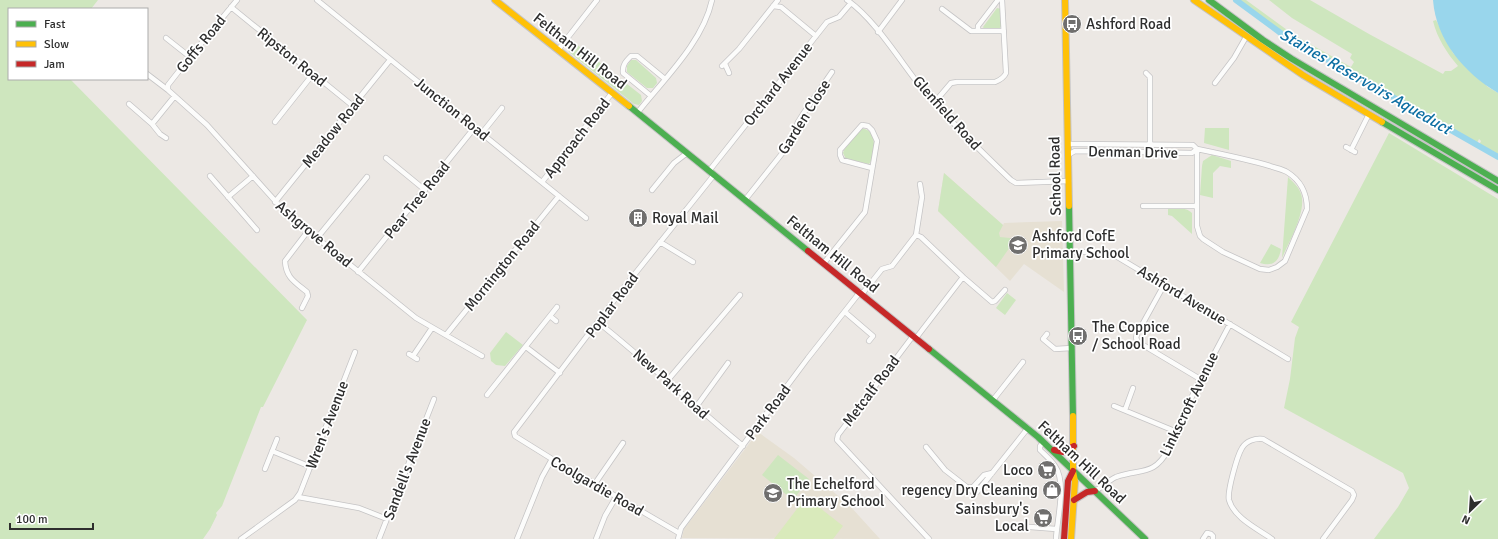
<svg xmlns="http://www.w3.org/2000/svg" width="1498" height="539" font-family="Signika,sans-serif">
	<style>
		.education { fill: #e6e0d3 }
		.green { fill: #cee6be }
		.pitch { fill: #d9eabb }
		.water { fill: #99d6ec }
		.lines { fill: none; stroke-linecap: round; stroke-linejoin: round }
		.canal { stroke: #99d6ec; stroke-width: 6 }
		.street-casing { stroke: #c5c4c5; stroke-width: 6 }
		.fast-casing { stroke: #c5c4c5; stroke-width: 8 }
		.slow-casing { stroke: #c5c4c5; stroke-width: 8 }
		.jam-casing { stroke: #c5c4c5; stroke-width: 8 }
		.street { stroke: #fcfcfb; stroke-width: 4.5 }
		.fast { stroke: #4caf50; stroke-width: 6 }
		.slow { stroke: #ffc107; stroke-width: 6 }
		.jam { stroke: #c62828; stroke-width: 6 }
		.labels { text-anchor: middle; stroke-width: 3.5; stroke-linejoin: round; paint-order: stroke }
		.poi-label { font-size: 15px; fill: #2e2e2e; stroke: #fff; text-anchor: start }
		.street-label { font-size: 15px; fill: #2e2e2e; stroke: #fff }
		.water-label { font-size: 16px; font-style: italic; fill: #0d6fa3; stroke: #fff }
	</style>
	<rect width="100%" height="100%" fill="#ece8e4"/>
	<path class="education" d="M944,173L1003,225L1004,223L1062,221L1064,292L1024,264L1010,281L938,211Z
		M758,432L794,458L850,506L880,539L682,538L684,529Z"/>
	<path class="green" d="M0,0H98L91,9H9V79H70L307,320L263,407H261L222,506L216,513L217,515L210,529L203,539H0Z
		M1240,0H1246L1294,35L1351,67L1354,62L1350,58L1352,54L1292,18L1269,0H1310L1369,34L1443,74L1445,71H1451L1458,66C1447,53 1437,38 1433,21L1436,20L1453,53L1488,87L1498,93V156L1479,145L1481,141L1479,139L1477,143L1300,42L1284,33Z
		M997,8L1001,9L1002,25L999,29H984L983,27Z
		M571,40L641,95L642,101L639,105L634,104L569,52L567,45Z
		M631,60H636L656,78L657,83L653,88H647L627,72V66Z
		M1205,128H1229V150L1204,143Z
		M860,129C877,126 877,155 869,164L846,159L843,153L844,150Z
		M1389,133L1498,199V539H1374L1398,507L1409,488L1403,473L1284,408L1290,379L1295,338L1299,327L1291,322Z
		M1212,155L1231,161V168L1220,166L1213,173V198L1200,195L1202,166L1203,161Z
		M944,173L1003,225L999,233L1000,237L1010,238V247L996,267L938,211Z
		M1288,177C1293,182 1299,187 1301,194C1307,211 1289,242 1282,258Z
		M1168,209C1176,208 1186,207 1192,213V234L1172,216L1168,215Z
		M1271,244L1281,249C1279,262 1272,267 1260,263Z
		M1007,293L1016,300L1005,315L996,308Z
		M506,332L523,345L505,366L496,365L491,361L490,353Z
		M778,455L809,479L793,500L762,475Z"/>
	<path class="pitch" d="M806,497L843,526L833,539H774Z"/>
	<path class="water" d="M1433,0H1498V93C1464,73 1436,40 1433,0Z"/>
	<g class="lines">
		<path class="canal" d="M1236,0L1282,34L1498,157"/>
		<g class="street-casing">
			<path id="street" d="M317,0L586,218
				M847,0C876,20 901,63 924,91C951,123 981,151 1011,180L1016,183L1069,181
				M773,6L781,7L816,36
				M231,7L353,106
				M942,9L971,31H1004
				M978,31V26L998,0
				M878,32L902,0
				M166,38L190,57
				M558,50L597,0
				M725,64L729,73
				M722,66L739,49L778,0
				M1146,73L1150,77V148
				M147,74L168,90L207,125L286,213L416,318L482,356
				M1215,83L1234,58L1246,37
				M168,90V85L190,57L237,0
				M651,96L623,73C622,65 626,61 631,56H637L665,79
				M934,103L951,83L957,82H995C1000,80 1004,78 1006,73L1002,0
				M129,104L152,124L160,134L166,138
				M638,112C664,79 703,42 712,0
				M275,122L313,74
				M152,124L174,97
				M482,133L502,108
				M1068,144L1193,145L1197,149C1221,154 1246,159 1270,166C1275,168 1282,169 1287,172C1300,180 1307,193 1307,209L1285,261L1277,267L1269,270L1260,269L1223,252L1203,239L1200,236L1197,226V149
				M1346,147L1355,152
				M1351,150L1369,114
				M1068,155L1075,151L1192,153L1197,149
				M386,158L425,190
				M709,171L827,22L839,17L851,3
				M210,176L257,230
				M542,182L612,93
				M652,190L674,163L687,153
				M228,197L253,176
				M745,200L792,141L798,122L803,114L832,72
				M275,202L390,60
				M1143,206H1197
				M916,235L921,237L963,277L992,302L995,301L1005,290
				M317,238L367,177
				M660,242L693,262
				M1070,252H1109L1288,359
				M824,263L865,212L877,141L872,130L868,126L862,125L840,150V155L842,160L872,168
				M358,272L475,127
				M1164,285L1137,334L1136,338L1138,342L1200,379
				M862,294L882,269L892,266L916,235L922,197L920,184
				M302,308L308,296L307,292C295,282 286,278 285,261L308,231
				M845,312L873,336L869,341
				M550,316L556,321
				M599,323C648,362 694,406 743,446
				M1047,334L1043,339L1055,349L1072,348
				M446,335L559,196
				M913,336L838,435L837,440L929,539
				M916,338L963,277
				M526,347L560,373
				M409,354L417,359
				M413,356L432,328
				M667,381L740,295
				M487,395L557,307
				M993,400L1023,362
				M1114,406L1177,432
				M696,407L728,363
				M1125,410L1133,388
				M1044,442L1040,446V450C1045,455 1051,460 1055,466C1067,483 1057,519 1056,539
				M926,447L945,470L972,491L977,492L1028,428
				M272,451L311,467
				M265,469L277,439
				M594,485L623,443
				M967,488L973,487L984,475L992,473
				M1095,491C1102,487 1109,480 1116,477C1142,468 1153,477 1169,449L1194,392L1230,324
				M298,497L359,508L387,519
				M1017,526L1056,529
				M679,533L552,459L515,436L514,432L622,290L714,175
				M241,539L295,500L300,493L355,352
				M379,539L434,399
				M517,539L542,477L552,459
				M596,539L605,516L616,497
				M678,539L681,528L808,358L860,292
				M1203,539L1207,533L1211,534L1213,536V539
				M1272,539C1258,529 1234,518 1229,500C1227,492 1237,456 1242,448C1246,441 1255,438 1263,439L1352,491L1354,495L1352,500L1323,539"/>
		</g>
		<g class="fast-casing">
			<path id="fast" d="M1209,0L1263,40L1292,59L1498,181
				M629,106L808,251
				M1382,122L1498,190
				M1069,206L1073,416
				M929,349L1038,437L1145,539"/>
		</g>
		<g class="slow-casing">
			<path id="slow" d="M495,0L629,106
				M1065,0L1069,206
				M1194,0L1303,75L1382,122
				M1071,539L1075,481L1073,471V416"/>
		</g>
		<g class="jam-casing">
			<path id="jam" d="M808,251L929,349
				M1054,450L1063,452L1074,446
				M1074,500L1087,492L1095,491
				M1064,539L1068,481L1073,471"/>
		</g>
		<use href="#street" class="street"/>
		<use href="#fast" class="fast"/>
		<use href="#slow" class="slow"/>
		<use href="#jam" class="jam"/>
	</g>
	<defs>
		<g id="bus-disc" transform="scale(1)"><circle r="9.5" fill="#706f6e" stroke="#fff"/><path d="M-5-6H5V4H4V6H2V4H-2V6H-4V4H-5ZM-3.5-4V0h7V-4ZM-3.5 1.2v1.5H-2V1.2ZM2 1.2v1.5H3.5V1.2Z" fill="#fff"/></g>
		<g id="building-disc" transform="scale(1)"><circle r="9.5" fill="#706f6e" stroke="#fff"/><path d="M-4-6H4V6H1V3H-1V6H-4ZM-2.5-4.3h1.7v1.8h-1.7ZM.8-4.3h1.7v1.8H.8ZM-2.5-1h1.7V.8h-1.7ZM.8-1h1.7V.8H.8Z" fill="#fff"/></g>
		<g id="school-disc" transform="scale(1)"><circle r="9.5" fill="#706f6e" stroke="#fff"/><path d="M0-5L7-2L0 1L-7-2ZM-4 1L0 2.5L4 1V4Q0 6-4 4Z" fill="#fff"/></g>
		<g id="supermarket-disc" transform="scale(1)"><circle r="9.5" fill="#706f6e" stroke="#fff"/><path d="M-6-5.5h2.5l.6 2H6L4.5 2H-2.5L-4.4-4H-6ZM-1.5 3.2a1.3 1.3 0 1 0 .1 0ZM3 3.2a1.3 1.3 0 1 0 .1 0Z" fill="#fff"/></g>
		<g id="shop-disc" transform="scale(1)"><circle r="9.5" fill="#706f6e" stroke="#fff"/><path d="M-5-2.5h2.3a2.7 3.5 0 0 1 5.4 0H5L5.5 6h-11ZM-1.5-2.5h3a1.5 2.3 0 0 0-3 0Z" fill="#fff"/></g>
	</defs>
	<g fill-rule="evenodd">
		<use href="#bus-disc" x="1072" y="24"/>
		<use href="#building-disc" x="638" y="218"/>
		<use href="#school-disc" x="1018" y="245"/>
		<use href="#bus-disc" x="1078" y="336"/>
		<use href="#supermarket-disc" x="1047" y="470"/>
		<use href="#shop-disc" x="1052" y="490"/>
		<use href="#school-disc" x="773" y="493"/>
		<use href="#supermarket-disc" x="1043" y="518"/>
	</g>
	<g class="labels">
		<g class="poi-label">
			<text x="1086" y="29">Ashford Road</text>
			<text x="652" y="223">Royal Mail</text>
			<text x="1032" y="241">Ashford CofE<tspan x="1032" dy="17">Primary School</tspan></text>
			<text x="1092" y="332">The Coppice<tspan x="1092" dy="17">/ School Road</tspan></text>
			<text x="1033" y="475" text-anchor="end">Loco</text>
			<text x="787" y="489">The Echelford<tspan x="787" dy="17">Primary School</tspan></text>
			<text x="1038" y="495" text-anchor="end">regency Dry Cleaning</text>
			<text x="1029" y="514" text-anchor="end">Sainsbury's<tspan x="1029" dy="17">Local</tspan></text>
		</g>
		<g class="street-label">
			<text transform="translate(201 44) rotate(-51)" y="5">Goffs Road</text>
			<text transform="translate(580 51) rotate(38)" y="5">Feltham Hill Road</text>
			<text transform="translate(292 57) rotate(39)" y="5">Ripston Road</text>
			<text transform="translate(778 84) rotate(-52)" y="5">Orchard Avenue</text>
			<text transform="translate(452 109) rotate(39)" y="5">Junction Road</text>
			<text transform="translate(947 113) rotate(48)" y="5">Glenfield Road</text>
			<text transform="translate(804 117) rotate(-58)" y="5">Garden Close</text>
			<text transform="translate(333 131) rotate(-51)" y="5">Meadow Road</text>
			<text transform="translate(577 138) rotate(-52)" y="5">Approach Road</text>
			<text transform="translate(1133 152) rotate(1)" y="5">Denman Drive</text>
			<text transform="translate(1055 176) rotate(-91)" y="5">School Road</text>
			<text transform="translate(417 200) rotate(-51)" y="5">Pear Tree Road</text>
			<text transform="translate(314 234) rotate(40)" y="5">Ashgrove Road</text>
			<text transform="translate(833 254) rotate(39)" y="5">Feltham Hill Road</text>
			<text transform="translate(502 266) rotate(-51)" y="5">Mornington Road</text>
			<text transform="translate(1182 295) rotate(31)" y="5">Ashford Avenue</text>
			<text transform="translate(612 305) rotate(-53)" y="5">Poplar Road</text>
			<text transform="translate(671 384) rotate(42)" y="5">New Park Road</text>
			<text transform="translate(871 391) rotate(-53)" y="5">Metcalf Road</text>
			<text transform="translate(1189 404) rotate(-64)" y="5">Linkscroft Avenue</text>
			<text transform="translate(768 412) rotate(-53)" y="5">Park Road</text>
			<text transform="translate(327 425) rotate(-69)" y="5">Wren's Avenue</text>
			<text transform="translate(1082 462) rotate(43)" y="5">Feltham Hill Road</text>
			<text transform="translate(407 469) rotate(-69)" y="5">Sandell's Avenue</text>
			<text transform="translate(597 486) rotate(30)" y="5">Coolgardie Road</text>
		</g>
		<g class="water-label">
			<text transform="translate(1366 81) rotate(30)" y="6">Staines Reservoirs Aqueduct</text>
		</g>
	</g>
	<rect x="8" y="8" width="140" height="72" fill="#ffffff" stroke="#ababab"/>
	<rect x="16" y="21" width="20" height="6" fill="#4caf50" stroke="#ababab"/>
	<text x="44" y="28" font-size="12" fill="#2e2e2e">Fast</text>
	<rect x="16" y="41" width="20" height="6" fill="#ffc107" stroke="#ababab"/>
	<text x="44" y="48" font-size="12" fill="#2e2e2e">Slow</text>
	<rect x="16" y="61" width="20" height="6" fill="#c62828" stroke="#ababab"/>
	<text x="44" y="68" font-size="12" fill="#2e2e2e">Jam</text>
	<g transform="translate(1470 511) rotate(205)" stroke="#ffffff" stroke-width="3" paint-order="stroke">
	<path d="M0-3L7 15L0 10L-7 15Z" fill="#2e2e2e"/>
	<text y="-6" font-size="11" font-weight="bold" text-anchor="middle" fill="#2e2e2e">N</text>
	</g>
	<path d="M10 523v6h83v-6" fill="none" stroke="#2e2e2e" stroke-width="2"/>
	<text x="16" y="523" font-size="12" fill="#2e2e2e" stroke="#ffffff" stroke-width="3" paint-order="stroke">100 m</text>
</svg>
